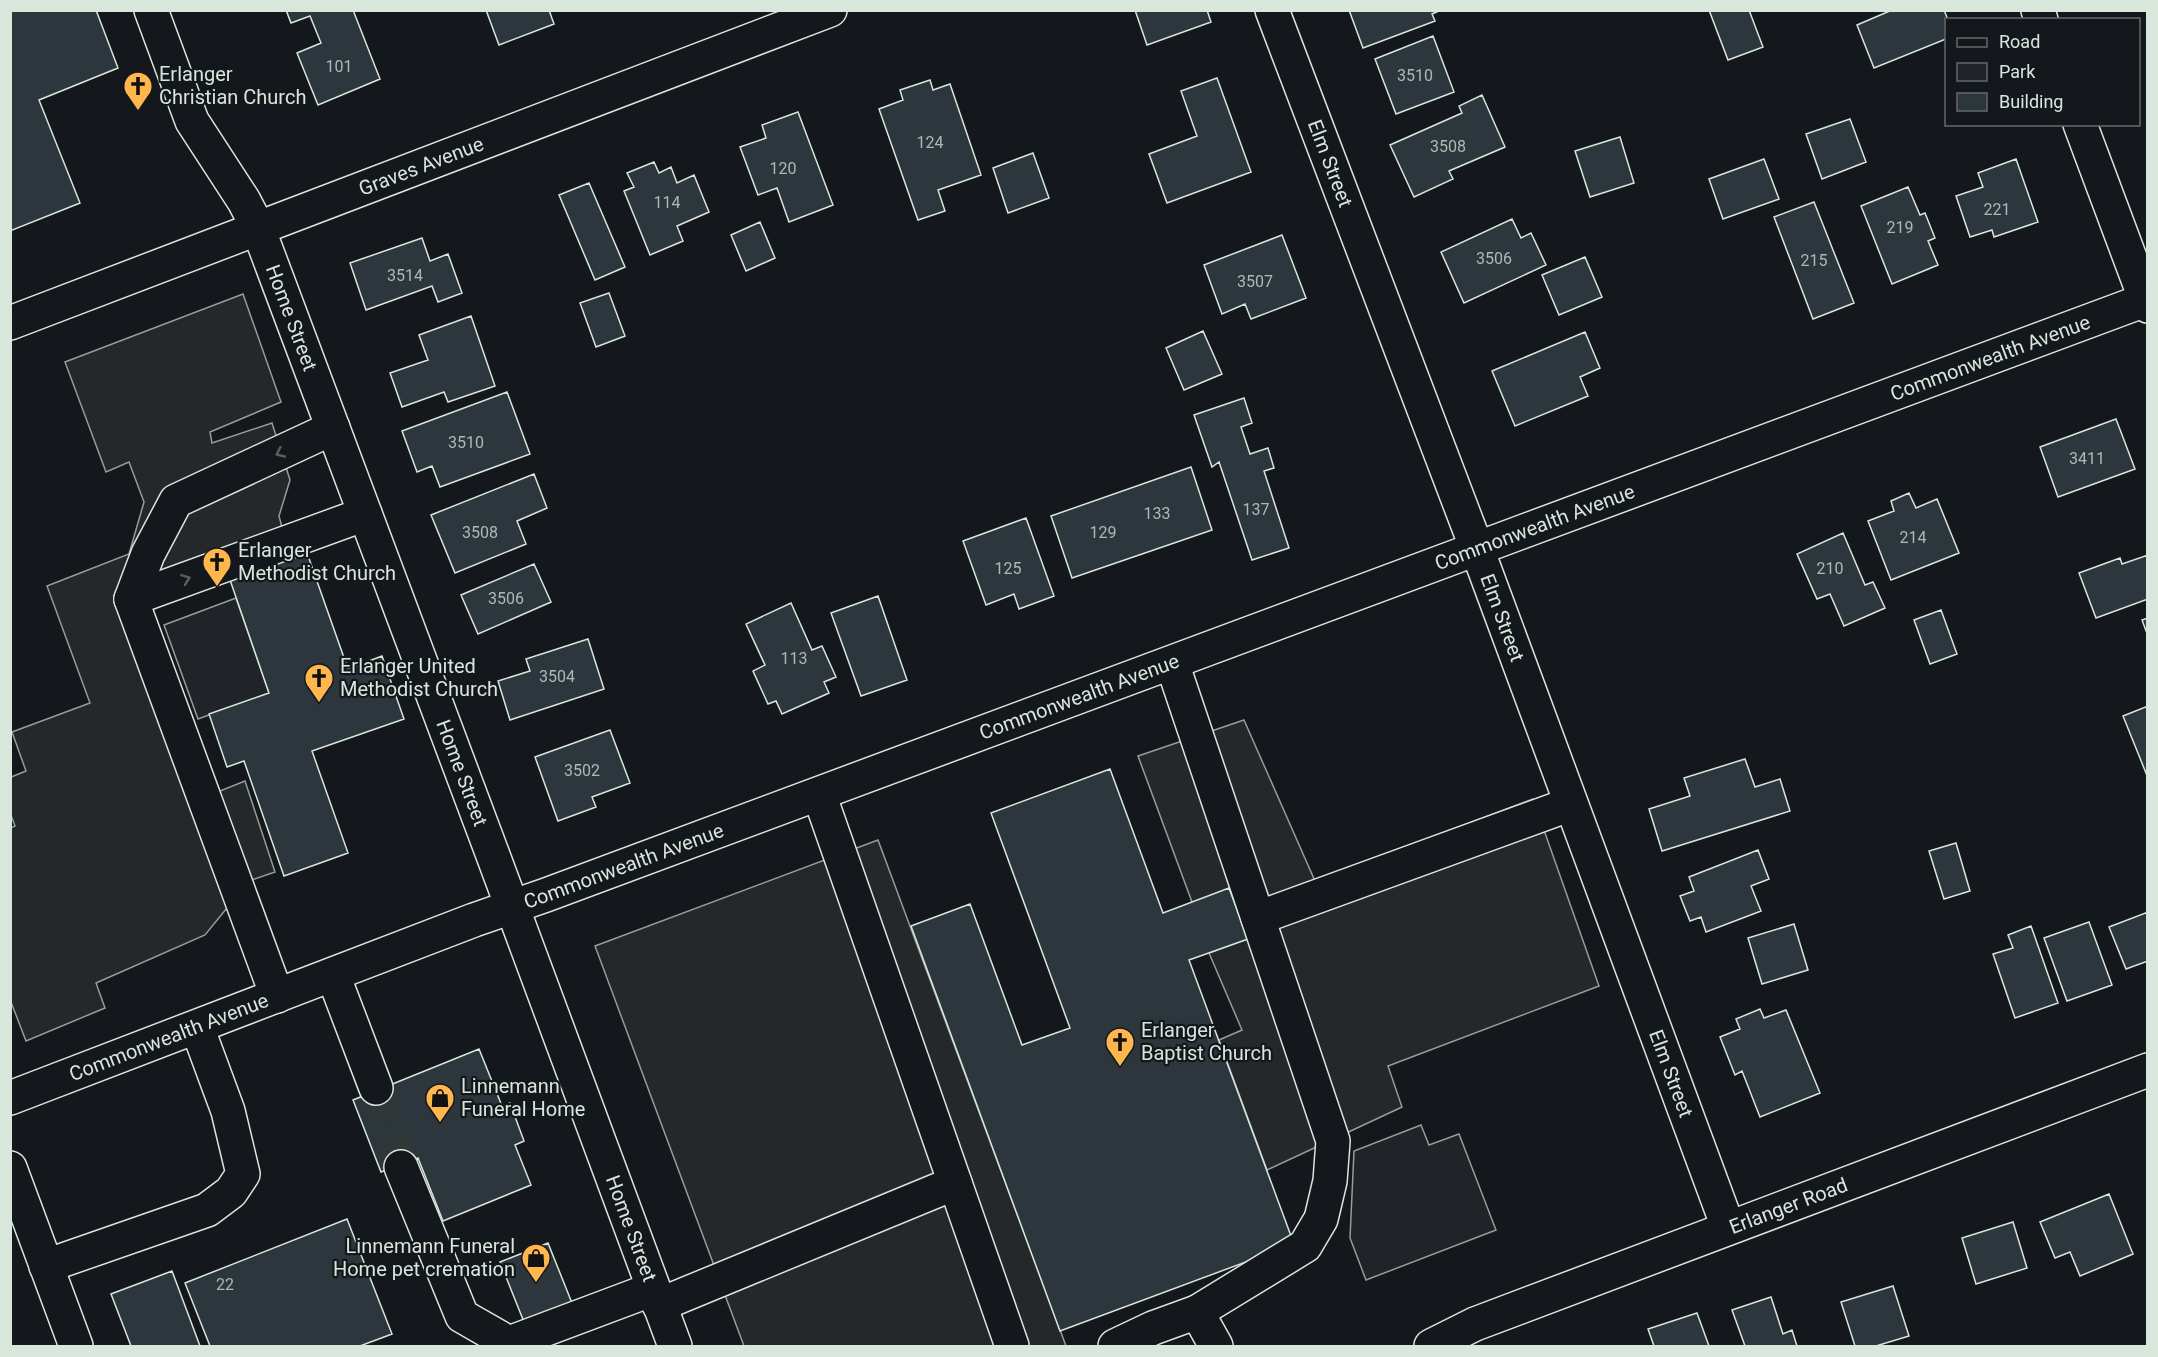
<svg xmlns="http://www.w3.org/2000/svg" width="2158" height="1357" font-family="Roboto,sans-serif">
	<style>
		.green { fill: #202428; stroke: #939e99; stroke-width: 1.5 }
		.parking { fill: #24282b; stroke: #939e99; stroke-width: 1.5 }
		.building { fill: #2c363c; stroke: #d8e6dc; stroke-width: 1.5 }
		.lines { fill: none; stroke-linecap: round; stroke-linejoin: round }
		.minor-tunnel { stroke: #313739; stroke-width: 33; stroke-dasharray: 33 16; stroke-linecap: butt }
		.minor-casing { stroke: #d8e6dc; stroke-width: 36 }
		.major-casing { stroke: #d8e6dc; stroke-width: 36 }
		.minor { stroke: #14181c; stroke-width: 33 }
		.major { stroke: #14181c; stroke-width: 33 }
		.oneway { stroke: #59605f }
		.labels { text-anchor: middle; stroke-width: 4.5; stroke-linejoin: round; paint-order: stroke }
		.number-label { font-size: 16px; fill: #adbab4 }
		.poi-label { font-size: 20px; fill: #d8e6dc; stroke: #14181c; text-anchor: start }
		.street-label { font-size: 20px; fill: #d8e6dc; stroke: #14181c }
	</style>
	<rect width="100%" height="100%" fill="#14181c"/>
	<path class="green" d="M236,598L269,693L198,719L164,625Z
		M1421,1125L1429,1145L1459,1134L1496,1230L1366,1280L1350,1238L1354,1151Z"/>
	<path class="parking" d="M243,294L281,402L210,432L212,443L272,423L290,480L279,516L284,535L141,597L210,795L245,781L275,872L249,881L205,935L96,983L105,1008L26,1041L11,1002L10,828L15,826L11,815V777L26,771L12,732L90,703L47,586L129,554L144,502L129,462L106,472L65,362Z
		M1244,720L1315,881L1533,799L1599,986L1388,1066L1402,1107L1267,1170L1219,1040L1242,1030L1209,953L1247,939L1192,902L1138,756Z
		M878,840L1066,1346H744L595,946Z"/>
	<path class="building" d="M10,10H96L118,68L39,100L80,203L10,231Z
		M286,10H353L380,79L318,105L297,53L321,43L310,16L291,23Z
		M486,10H549L554,24L499,45Z
		M1135,10H1207L1211,22L1147,45Z
		M1349,10H1441L1432,14L1435,21L1363,48Z
		M1709,10H1749L1763,47L1728,60Z
		M1892,10H1944L1948,20L1946,39L1874,68L1857,25Z
		M1433,36L1454,92L1396,114L1375,59Z
		M1217,78L1251,172L1167,203L1149,154L1197,136L1181,91Z
		M930,80L933,90L950,84L981,175L938,190L945,211L918,220L879,109L903,100L900,90Z
		M1482,95L1505,147L1449,171L1453,179L1414,197L1390,145L1462,113L1459,106Z
		M798,112L833,205L789,222L777,188L758,195L740,147L766,138L762,125Z
		M1850,119L1866,162L1822,179L1806,134Z
		M1620,137L1634,183L1590,197L1575,151Z
		M1033,153L1049,198L1008,213L993,168Z
		M1764,159L1779,199L1723,219L1709,179Z
		M2016,159L2038,222L1994,237L1992,230L1970,237L1956,196L1983,187L1978,173Z
		M654,162L659,173L671,167L677,183L694,175L709,212L677,226L683,241L650,255L624,191L634,187L627,173Z
		M589,183L625,267L595,280L559,195Z
		M1908,187L1920,215L1925,213L1935,238L1928,241L1938,265L1892,284L1861,206Z
		M1814,202L1854,303L1813,319L1774,217Z
		M1512,219L1521,238L1531,233L1546,265L1464,303L1441,252Z
		M760,222L775,258L746,271L731,235Z
		M1282,235L1306,298L1251,319L1245,304L1222,314L1204,265Z
		M422,238L430,261L448,254L462,293L438,302L432,286L366,310L350,263Z
		M1585,257L1602,297L1559,315L1542,275Z
		M609,293L625,336L596,347L580,303Z
		M471,316L495,386L448,402L444,392L402,407L390,373L428,360L419,335Z
		M1203,331L1222,374L1184,390L1166,348Z
		M1585,332L1600,368L1580,377L1588,396L1515,426L1492,371Z
		M507,392L530,454L440,487L432,466L417,472L402,431Z
		M1244,398L1252,423L1241,427L1250,454L1268,448L1274,468L1264,471L1289,548L1252,560L1219,462L1212,467L1194,415Z
		M2116,419L2135,469L2058,497L2040,447Z
		M1191,467L1212,530L1072,578L1051,516Z
		M534,474L547,508L517,521L526,544L455,573L431,515Z
		M1909,493L1916,508L1937,499L1959,553L1891,580L1868,521L1894,511L1891,501Z
		M1026,518L1054,596L1019,609L1014,594L986,605L963,541Z
		M1843,533L1865,585L1873,582L1885,608L1844,626L1830,594L1817,599L1797,554Z
		M306,550L348,669L382,656L404,719L312,751L348,853L284,876L244,761L227,767L209,714L269,693L229,577Z
		M2148,555V599L2096,618L2079,573L2120,558L2122,564Z
		M534,564L551,602L478,634L461,595Z
		M878,596L907,680L861,696L831,613Z
		M791,603L812,650L822,646L836,677L824,682L829,693L782,714L776,701L768,704L753,671L765,665L746,624Z
		M1941,610L1957,654L1930,664L1914,620Z
		M2148,618V636L2142,620Z
		M588,639L604,689L510,720L498,681L530,671L526,659Z
		M2148,706V778L2123,716Z
		M610,730L630,783L592,797L596,807L558,821L535,757Z
		M1745,759L1755,787L1780,779L1790,811L1662,851L1649,809L1690,796L1684,778Z
		M1110,769L1163,913L1229,888L1248,939L1189,960L1294,1244L1060,1331L911,926L970,904L1022,1045L1070,1028L991,813Z
		M1956,843L1970,891L1944,899L1929,851Z
		M1758,850L1769,879L1751,886L1761,911L1706,932L1701,917L1690,921L1680,896L1694,891L1689,877Z
		M2148,912V961L2126,969L2109,927Z
		M2089,922L2112,985L2067,1001L2044,938Z
		M1794,924L1808,970L1762,984L1748,938Z
		M2031,926L2058,1003L2015,1018L1993,954L2013,948L2008,935Z
		M1760,1009L1764,1018L1786,1010L1820,1093L1760,1117L1742,1071L1735,1075L1720,1037L1740,1029L1736,1019Z
		M479,1049L502,1106L510,1103L524,1141L515,1145L531,1185L443,1221L418,1158L381,1172L353,1100Z
		M2109,1194L2133,1254L2080,1276L2070,1252L2055,1258L2040,1222Z
		M347,1219L392,1334L360,1346H210L185,1283Z
		M2013,1222L2027,1268L1976,1284L1962,1238Z
		M548,1243L572,1303L524,1322L500,1262Z
		M172,1271L200,1346H131L111,1294Z
		M1893,1286L1909,1336L1876,1346H1855L1841,1302Z
		M1771,1297L1783,1334L1792,1330L1797,1346H1745L1732,1310Z
		M1697,1313L1709,1346H1654L1648,1329Z"/>
	<g class="lines">
		<path class="minor-tunnel" d="M376,1088L401,1167"/>
		<g class="minor-casing">
			<g id="minor">
				<path id="s1" d="M151,10L192,121L244,201L258,228L494,858L675,1346"/>
				<path id="s2" d="M1272,10L1477,549L1728,1227"/>
				<path d="M2038,10L2041,20"/>
				<path d="M2080,124L2148,306"/>
				<path id="s3" d="M10,323L830,10"/>
				<path d="M131,599L365,514"/>
				<path d="M1172,663L1333,1141L1330,1181L1321,1219L1305,1246L1197,1312"/>
				<path d="M819,794L1012,1346"/>
				<path d="M1258,918L1571,804"/>
				<path d="M333,975L376,1088"/>
				<path d="M277,996L131,599L148,554L176,501L333,428"/>
				<path d="M401,1167L462,1316L509,1343L653,1289"/>
				<path d="M10,1168L76,1346"/>
				<path d="M46,1266L207,1210L231,1192L243,1174L228,1111L197,1027"/>
				<path d="M659,1305L955,1183"/>
				<path d="M1115,1346L1153,1328L1197,1312L1216,1346"/>
				<path id="s4" d="M1431,1346L1475,1324L2148,1070"/>
			</g>
		</g>
		<g class="major-casing">
			<g id="major">
				<path id="s5" d="M10,1098L474,920L546,895L2148,299"/>
			</g>
		</g>
		<use href="#minor" class="minor"/>
		<use href="#major" class="major"/>
	</g>
	<defs><path id="oneway-chevron" d="M-2-3.5L2.5 0L-2 3.5" fill="none" stroke-width="1.6" stroke-linecap="round" stroke-linejoin="round" transform="scale(1.5)"/></defs>
	<g class="oneway">
		<use href="#oneway-chevron" transform="translate(280 453) rotate(155)"/>
		<use href="#oneway-chevron" transform="translate(186 579) rotate(-20)"/>
	</g>
	<defs>
		<g id="church-pin" transform="scale(1.5)"><path d="M0 17L-7.5 6A9.5 9.5 0 1 1 7.5 6Z" fill="#ffb74d" stroke="#14181c"/><path d="M-1.2-6h2.4v3.5h3.3v2.4h-3.3V6h-2.4V-.1h-3.3v-2.4h3.3Z" fill="#111"/></g>
		<g id="shop-pin" transform="scale(1.5)"><path d="M0 17L-7.5 6A9.5 9.5 0 1 1 7.5 6Z" fill="#ffb74d" stroke="#14181c"/><path d="M-5-2.5h2.3a2.7 3.5 0 0 1 5.4 0H5L5.5 6h-11ZM-1.5-2.5h3a1.5 2.3 0 0 0-3 0Z" fill="#111"/></g>
	</defs>
	<g fill-rule="evenodd">
		<use href="#church-pin" x="138" y="86"/>
		<use href="#church-pin" x="217" y="562"/>
		<use href="#church-pin" x="319" y="678"/>
		<use href="#church-pin" x="1120" y="1042"/>
		<use href="#shop-pin" x="440" y="1098"/>
		<use href="#shop-pin" x="536" y="1258"/>
	</g>
	<g class="labels">
		<g class="number-label">
			<text x="339" y="72">101</text>
			<text x="1415" y="81">3510</text>
			<text x="930" y="148">124</text>
			<text x="1448" y="152">3508</text>
			<text x="783" y="174">120</text>
			<text x="667" y="208">114</text>
			<text x="1997" y="215">221</text>
			<text x="1900" y="233">219</text>
			<text x="1494" y="264">3506</text>
			<text x="1814" y="266">215</text>
			<text x="405" y="281">3514</text>
			<text x="1255" y="287">3507</text>
			<text x="466" y="448">3510</text>
			<text x="2087" y="464">3411</text>
			<text x="1256" y="515">137</text>
			<text x="1157" y="519">133</text>
			<text x="480" y="538">3508</text>
			<text x="1103" y="538">129</text>
			<text x="1913" y="543">214</text>
			<text x="1008" y="574">125</text>
			<text x="1830" y="574">210</text>
			<text x="506" y="604">3506</text>
			<text x="794" y="664">113</text>
			<text x="557" y="682">3504</text>
			<text x="582" y="776">3502</text>
			<text x="225" y="1290">22</text>
		</g>
		<g class="poi-label">
			<text x="159" y="81">Erlanger<tspan x="159" dy="23">Christian Church</tspan></text>
			<text x="238" y="557">Erlanger<tspan x="238" dy="23">Methodist Church</tspan></text>
			<text x="340" y="673">Erlanger United<tspan x="340" dy="23">Methodist Church</tspan></text>
			<text x="1141" y="1037">Erlanger<tspan x="1141" dy="23">Baptist Church</tspan></text>
			<text x="461" y="1093">Linnemann<tspan x="461" dy="23">Funeral Home</tspan></text>
			<text x="515" y="1253" text-anchor="end">Linnemann Funeral<tspan x="515" dy="23">Home pet cremation</tspan></text>
		</g>
		<g class="street-label">
			<text dy="7" stroke="none"><textPath href="#s2" startOffset="164">Elm Street</textPath></text>
			<text dy="7" stroke="none"><textPath href="#s3" startOffset="440">Graves Avenue</textPath></text>
			<text dy="7" stroke="none"><textPath href="#s1" startOffset="340">Home Street</textPath></text>
			<text dy="7" stroke="none"><textPath href="#s5" startOffset="2114">Commonwealth Avenue</textPath></text>
			<text dy="7" stroke="none"><textPath href="#s5" startOffset="1628">Commonwealth Avenue</textPath></text>
			<text dy="7" stroke="none"><textPath href="#s2" startOffset="650">Elm Street</textPath></text>
			<text dy="7" stroke="none"><textPath href="#s5" startOffset="1142">Commonwealth Avenue</textPath></text>
			<text dy="7" stroke="none"><textPath href="#s1" startOffset="826">Home Street</textPath></text>
			<text dy="7" stroke="none"><textPath href="#s5" startOffset="656">Commonwealth Avenue</textPath></text>
			<text dy="7" stroke="none"><textPath href="#s5" startOffset="170">Commonwealth Avenue</textPath></text>
			<text dy="7" stroke="none"><textPath href="#s2" startOffset="1136">Elm Street</textPath></text>
			<text dy="7" stroke="none"><textPath href="#s4" startOffset="384">Erlanger Road</textPath></text>
			<text dy="7" stroke="none"><textPath href="#s1" startOffset="1312">Home Street</textPath></text>
		</g>
	</g>
	<rect width="2158" height="1357" fill="none" stroke="#d8e6dc" stroke-width="24"/>
	<rect x="1945" y="18" width="195" height="108" fill="#14181c" stroke="#626a69" stroke-width="1.5"/>
	<rect x="1957" y="38" width="30" height="9" fill="#14181c" stroke="#626a69" stroke-width="1.5"/>
	<text x="1999" y="48" font-size="18" fill="#d8e6dc">Road</text>
	<rect x="1957" y="63" width="30" height="18" fill="#202428" stroke="#626a69" stroke-width="1.5"/>
	<text x="1999" y="78" font-size="18" fill="#d8e6dc">Park</text>
	<rect x="1957" y="93" width="30" height="18" fill="#2c363c" stroke="#626a69" stroke-width="1.5"/>
	<text x="1999" y="108" font-size="18" fill="#d8e6dc">Building</text>
</svg>
